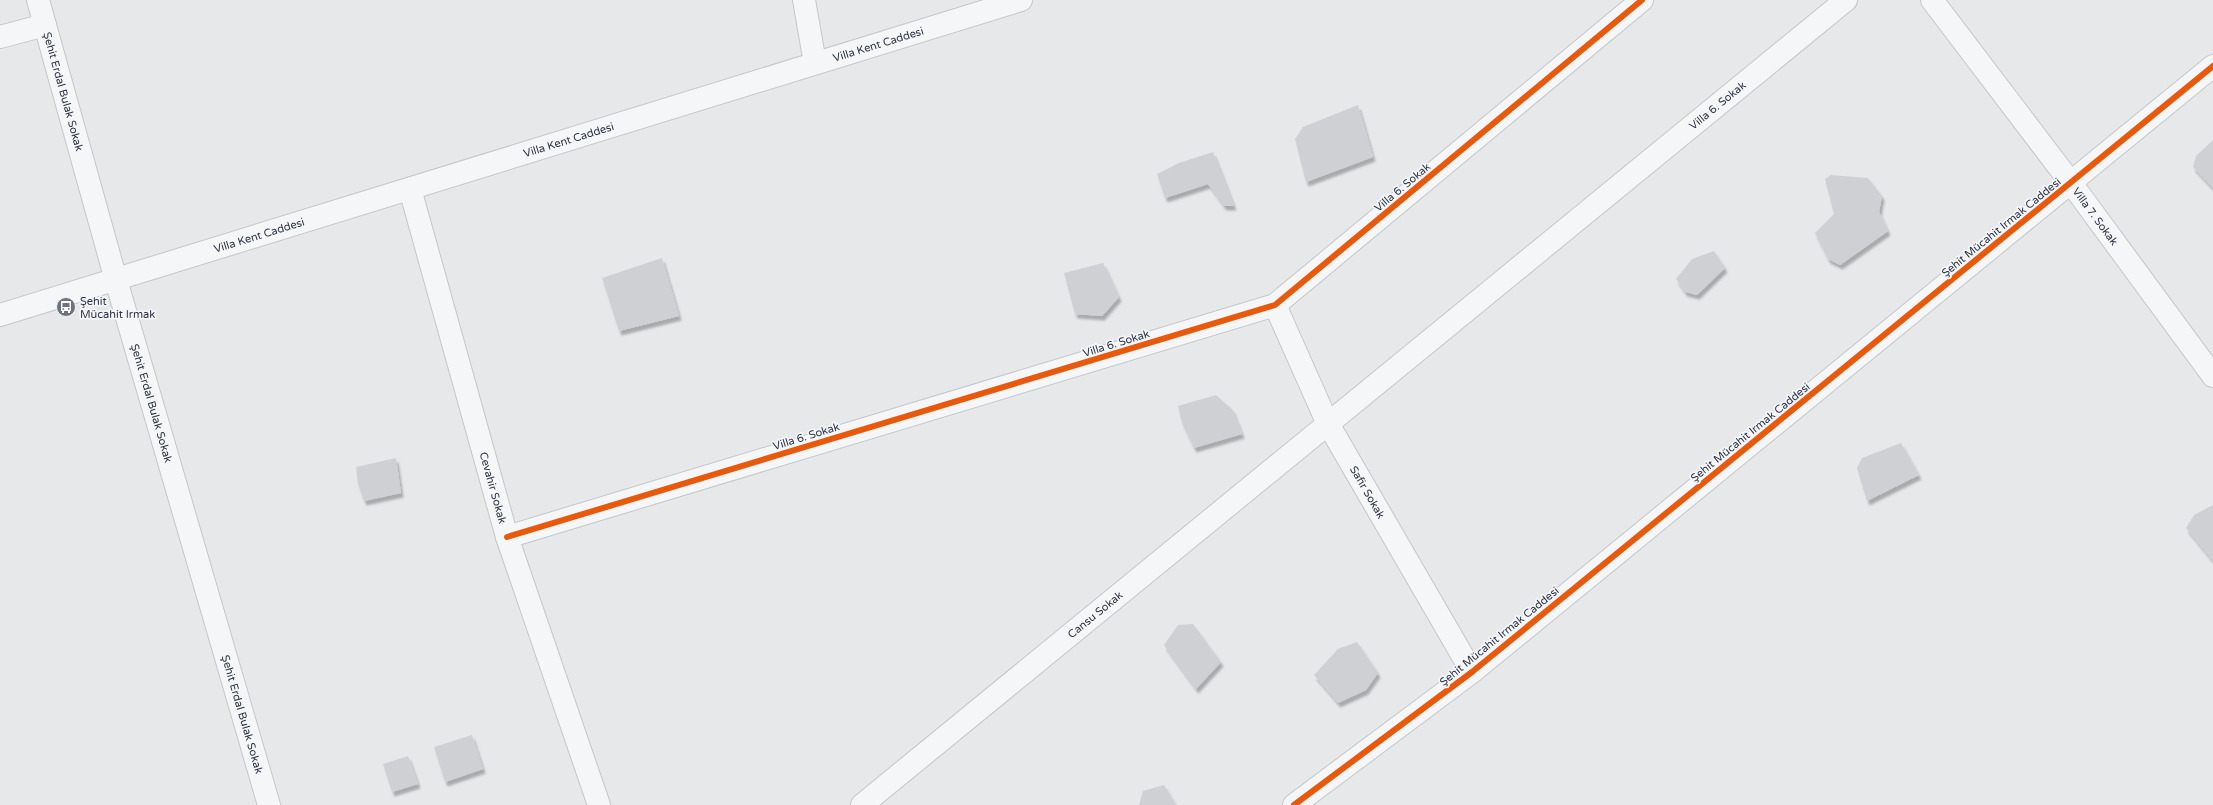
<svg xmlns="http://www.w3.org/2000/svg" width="2213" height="805" font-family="'Varela Round',sans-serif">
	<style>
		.building { fill: #ced0d3; filter: url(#shadow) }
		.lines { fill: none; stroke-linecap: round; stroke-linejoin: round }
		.minor-casing { stroke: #c4c6c8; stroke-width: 24 }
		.minor { stroke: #f5f6f7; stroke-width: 22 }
		.cycleway-casing { stroke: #f4f6f9; stroke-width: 8 }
		.cycleway { stroke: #e8590c; stroke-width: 6 }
		.labels { text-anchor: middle; stroke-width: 3.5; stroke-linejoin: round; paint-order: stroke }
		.street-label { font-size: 11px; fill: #2b3445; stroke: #f4f6f9 }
		.poi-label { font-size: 11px; fill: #2b3445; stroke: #f4f6f9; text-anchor: start }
	</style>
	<defs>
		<filter id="shadow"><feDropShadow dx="2.5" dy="4.5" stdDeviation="1" flood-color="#0004"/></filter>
	</defs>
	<rect width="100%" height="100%" fill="#e6e8ea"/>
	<path class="building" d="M1358,105L1373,157L1306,182L1295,139L1303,127Z
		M2213,140V188L2193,167L2196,156Z
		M1213,152L1234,206H1224L1208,184L1165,198L1157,174L1179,163Z
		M1831,175L1868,178L1882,196L1879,212L1888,231L1840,265L1828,259L1815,233L1834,214L1825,179Z
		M1714,251L1725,268L1697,295L1685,292L1676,279L1692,259Z
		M662,258L679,316L619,331L602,278Z
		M1103,263L1119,297L1102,316L1075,314L1064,273Z
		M1216,395L1232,409L1242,434L1194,448L1182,423L1178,406Z
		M1901,443L1919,475L1867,501L1857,468L1862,458Z
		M396,458L401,493L364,501L358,484L356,467Z
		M2213,505V561L2186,528L2194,515Z
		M1193,624L1221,662L1196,689L1164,645L1178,625Z
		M1357,642L1378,673L1366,690L1338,703L1314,675L1338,649Z
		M472,735L483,769L445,782L434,747Z
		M408,756L418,784L392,792L383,764Z
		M1164,785L1176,805H1139L1143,791Z"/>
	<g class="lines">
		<g class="minor-casing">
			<g id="minor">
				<path id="s1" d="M38,0L116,280L269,805"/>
				<path d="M804,0L815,63"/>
				<path id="s2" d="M1932,0L2071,183L2213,376"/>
				<path d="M0,37L45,25"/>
				<path id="s3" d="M410,189L507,537L599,805"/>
				<path id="s4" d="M1275,305L1327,422L1472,672"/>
				<path id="s5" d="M0,315L1021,0"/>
				<path d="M507,537L1275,305L1642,0"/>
				<path id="s6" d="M862,805L1846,0"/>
				<path d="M1294,805L1472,672L2213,66"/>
			</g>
		</g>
		<use href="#minor" class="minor"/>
		<g class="cycleway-casing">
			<path id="cycleway" d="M507,537L1275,305L1642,0
				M1294,805L1472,672L2213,66"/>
		</g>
		<use href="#cycleway" class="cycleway"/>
	</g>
	<defs>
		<g id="bus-disc" transform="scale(1)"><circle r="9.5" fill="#6c737f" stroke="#f4f6f9"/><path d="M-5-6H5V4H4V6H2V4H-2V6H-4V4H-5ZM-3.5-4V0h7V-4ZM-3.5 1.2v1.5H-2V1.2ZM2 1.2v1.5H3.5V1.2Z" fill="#fff"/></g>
	</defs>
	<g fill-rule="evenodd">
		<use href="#bus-disc" x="66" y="307"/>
	</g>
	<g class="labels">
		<g class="street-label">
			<text dy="4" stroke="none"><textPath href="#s5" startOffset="919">Villa Kent Caddesi</textPath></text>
			<text dy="4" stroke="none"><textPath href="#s1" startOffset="95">Şehit Erdal Bulak Sokak</textPath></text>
			<text dy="4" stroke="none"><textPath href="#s6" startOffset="1105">Villa 6. Sokak</textPath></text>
			<text dy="4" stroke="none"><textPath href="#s5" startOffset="595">Villa Kent Caddesi</textPath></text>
			<text transform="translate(1402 187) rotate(-40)" y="4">Villa 6. Sokak</text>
			<text dy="4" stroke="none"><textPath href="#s2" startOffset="271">Villa 7. Sokak</textPath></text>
			<text transform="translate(2001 227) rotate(-39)" y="4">Şehit Mücahit Irmak Caddesi</text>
			<text dy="4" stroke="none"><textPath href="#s5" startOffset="271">Villa Kent Caddesi</textPath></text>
			<text transform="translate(1116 343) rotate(-17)" y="4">Villa 6. Sokak</text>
			<text dy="4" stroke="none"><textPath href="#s1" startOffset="419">Şehit Erdal Bulak Sokak</textPath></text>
			<text transform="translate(1750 432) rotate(-39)" y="4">Şehit Mücahit Irmak Caddesi</text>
			<text transform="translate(806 436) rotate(-17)" y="4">Villa 6. Sokak</text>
			<text dy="4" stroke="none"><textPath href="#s3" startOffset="310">Cevahir Sokak</textPath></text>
			<text dy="4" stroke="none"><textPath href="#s4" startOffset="209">Safir Sokak</textPath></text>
			<text dy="4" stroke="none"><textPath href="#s6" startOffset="301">Cansu Sokak</textPath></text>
			<text transform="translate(1499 636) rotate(-39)" y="4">Şehit Mücahit Irmak Caddesi</text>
			<text dy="4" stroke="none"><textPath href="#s1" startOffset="743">Şehit Erdal Bulak Sokak</textPath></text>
		</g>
		<g class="poi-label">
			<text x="80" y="305">Şehit<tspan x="80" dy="13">Mücahit Irmak</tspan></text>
		</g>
	</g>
</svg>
